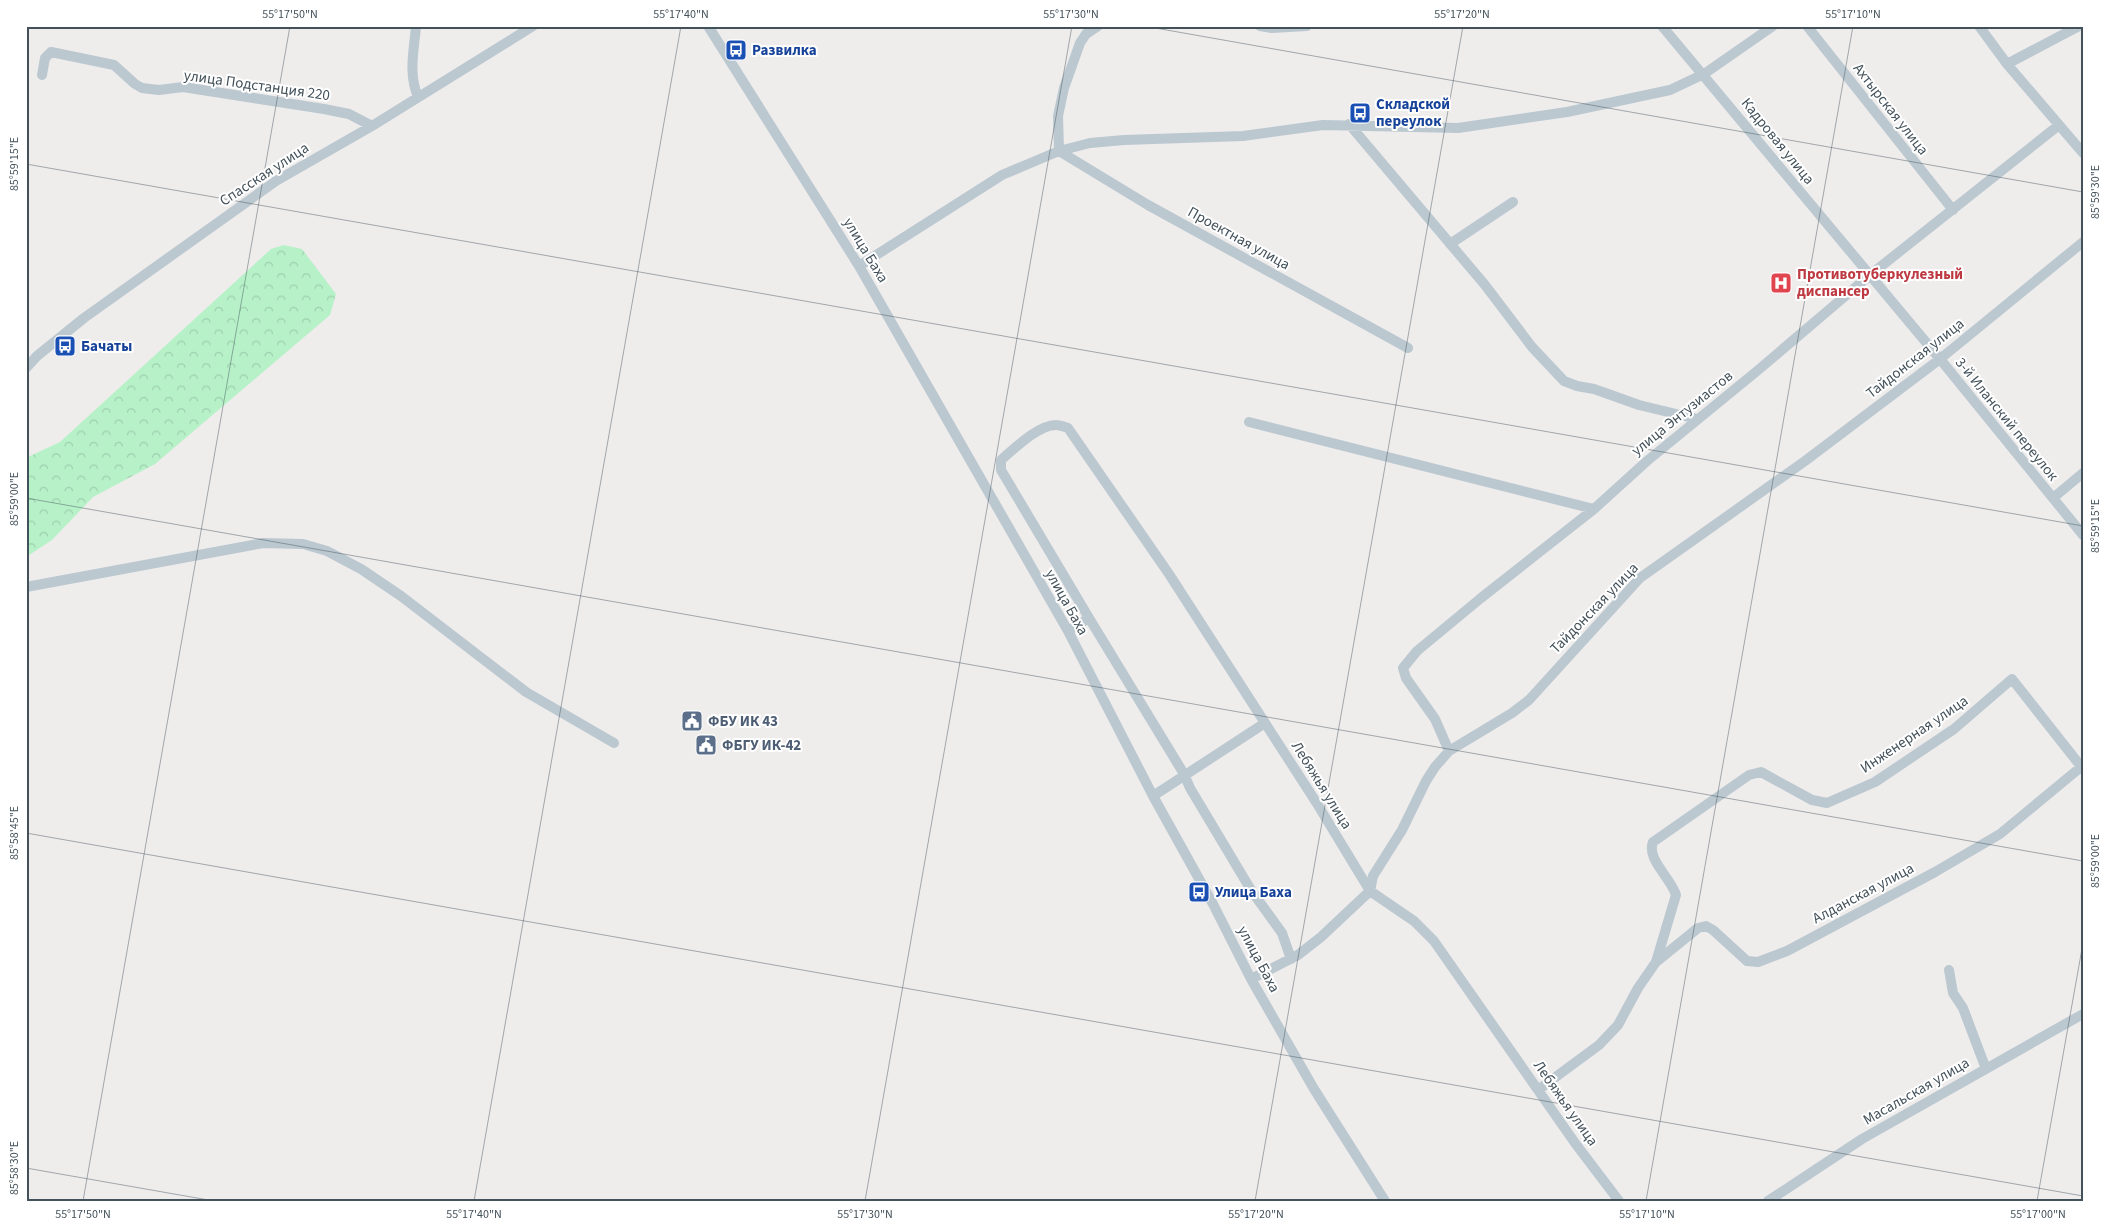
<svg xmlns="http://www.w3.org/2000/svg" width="2109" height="1227" font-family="'Source Sans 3',sans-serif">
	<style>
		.forest { fill: url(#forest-crowns) }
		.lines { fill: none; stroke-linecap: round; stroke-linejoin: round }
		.minor { stroke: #bbc8d0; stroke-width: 10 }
		.ticks { fill: none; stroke: #43515a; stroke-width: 1; stroke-opacity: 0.45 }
		.labels { text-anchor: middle; stroke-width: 4; stroke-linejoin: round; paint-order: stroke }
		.transit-label { font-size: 15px; font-weight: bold; fill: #164399; stroke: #fff; text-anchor: start }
		.street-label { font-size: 15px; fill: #43515a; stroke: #fff }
		.health-label { font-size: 15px; font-weight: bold; fill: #be3a42; stroke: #fff; text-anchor: start }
		.service-label { font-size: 15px; font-weight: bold; fill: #4e5e75; stroke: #fff; text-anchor: start }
		.neatline { fill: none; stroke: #43515a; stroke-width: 2 }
		.ticks-label { font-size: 12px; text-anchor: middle; fill: #43515a }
	</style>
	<defs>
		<pattern id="forest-crowns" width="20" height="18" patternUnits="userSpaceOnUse" patternTransform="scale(1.25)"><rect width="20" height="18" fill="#b6f1c8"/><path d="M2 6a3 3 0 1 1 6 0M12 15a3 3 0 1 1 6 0" fill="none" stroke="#9ed0ae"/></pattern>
	</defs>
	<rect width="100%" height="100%" fill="#efecec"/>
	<path class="forest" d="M284,245L302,249L336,294L330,315L155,464L93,497L52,540L26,557V458L60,442L271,249Z"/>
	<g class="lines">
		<path class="minor" d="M416,26C414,51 408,73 418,97
			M708,26L859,266L1068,631L1153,796L1213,904L1251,979L1314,1089L1385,1201
			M1098,26L1086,34L1080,43L1064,88L1058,116L1059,151L1148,205L1408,348
			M1260,26L1272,28L1307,26
			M1662,26L1940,359L2083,535
			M1807,26L1953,210
			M1979,26L2007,64L2083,153
			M2007,64L2079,26
			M42,75L45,58L51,52L114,65L135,84L142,88L159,90L183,87L324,109L349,114L372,126
			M1349,124L1485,285L1532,347L1564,381L1577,386L1594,389L1639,405L1697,419
			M1450,244L1513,202
			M859,266L1002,175L1059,151L1090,143L1124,140L1243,136L1323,125L1458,128L1567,112L1670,90L1704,74L1773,26
			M26,368L37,356L84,318L276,181L372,126L533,26
			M1249,422L1594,509
			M2053,498L2083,473
			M26,587L263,543L303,544L327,551L361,569L401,596L526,692L614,743
			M1089,618L1184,774L1190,788L1251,890L1282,933L1291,959
			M1068,631L1089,618L1001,470V460C1014,449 1038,425 1056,425C1059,425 1065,427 1068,428L1169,574L1316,802L1370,891L1414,921L1434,941L1575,1143L1619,1201
			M1449,751L1435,719L1406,678L1403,668L1417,651L1481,598L1594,509L1647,461L1757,371L1870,275L2059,125
			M1153,796L1265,723
			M1656,962L1698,928L1706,926L1713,930L1747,961L1758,962L1787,951L1935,872L2000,834L2081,767
			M1949,970L1953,993L1963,1008L1986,1069
			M1251,979L1298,955L1321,937L1370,891L1373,876L1402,830L1426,781L1435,767L1449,751L1512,713L1529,700L1640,578L1805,461L1940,359L2083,242
			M1538,1090L1599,1045L1618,1025L1638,988L1656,962L1676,895C1671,878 1646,859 1653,842L1749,775L1761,772L1812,800L1827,803L1875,782L1954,729L2012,679L2083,769
			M1768,1201L1862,1139L2083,1014"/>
	</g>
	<path class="ticks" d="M1144,26L2083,192M26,164L2083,526M26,498L2083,861M26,833L2083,1196M26,1168L214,1201M83,1201L290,26M474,1201L681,26M865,1201L1072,26M1255,1201L1463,26M1646,1201L1853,26M2037,1201L2083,943"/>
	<defs>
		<g id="bus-square" transform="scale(1.125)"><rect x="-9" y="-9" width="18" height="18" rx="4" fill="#1a4fb4" stroke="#fff"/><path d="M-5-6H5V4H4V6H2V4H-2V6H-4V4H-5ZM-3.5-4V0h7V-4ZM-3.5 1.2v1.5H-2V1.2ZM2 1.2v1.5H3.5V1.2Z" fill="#fff"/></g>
		<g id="hospital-square" transform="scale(1.125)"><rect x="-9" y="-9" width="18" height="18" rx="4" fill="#e0444e" stroke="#fff"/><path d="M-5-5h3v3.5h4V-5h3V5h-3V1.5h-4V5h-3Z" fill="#fff"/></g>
		<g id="civic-square" transform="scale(1.125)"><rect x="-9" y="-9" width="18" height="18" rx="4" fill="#5c6f8a" stroke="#fff"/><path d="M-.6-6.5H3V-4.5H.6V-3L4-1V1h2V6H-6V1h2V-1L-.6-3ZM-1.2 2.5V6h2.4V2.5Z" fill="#fff"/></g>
	</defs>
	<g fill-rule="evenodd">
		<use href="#bus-square" x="736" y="50"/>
		<use href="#bus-square" x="1360" y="113"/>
		<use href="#hospital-square" x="1781" y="283"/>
		<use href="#bus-square" x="65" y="346"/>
		<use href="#civic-square" x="692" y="721"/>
		<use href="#civic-square" x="706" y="745"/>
		<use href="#bus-square" x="1199" y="892"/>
	</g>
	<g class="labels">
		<g class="transit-label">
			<text x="752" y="55">Развилка</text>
			<text x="1376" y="109">Складской<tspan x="1376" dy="17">переулок</tspan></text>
			<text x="81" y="351">Бачаты</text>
			<text x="1215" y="897">Улица Баха</text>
		</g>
		<g class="street-label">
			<text transform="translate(257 85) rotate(8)" y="5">улица Подстанция 220</text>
			<text transform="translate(1891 109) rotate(52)" y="5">Ахтырская улица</text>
			<text transform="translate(1778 141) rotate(51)" y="5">Кадровая улица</text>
			<text transform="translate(264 174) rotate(-33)" y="5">Спасская улица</text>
			<text transform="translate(1239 238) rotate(29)" y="5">Проектная улица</text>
			<text transform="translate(866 250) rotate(59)" y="5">улица Баха</text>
			<text transform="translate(1915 358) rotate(-38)" y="5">Тайдонская улица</text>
			<text transform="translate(1682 413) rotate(-39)" y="5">улица Энтузиастов</text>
			<text transform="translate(2007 419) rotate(51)" y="5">3-й Иланский переулок</text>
			<text transform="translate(1067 602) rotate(61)" y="5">улица Баха</text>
			<text transform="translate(1594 608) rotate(-46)" y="5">Тайдонская улица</text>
			<text transform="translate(1914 734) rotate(-34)" y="5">Инженерная улица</text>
			<text transform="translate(1322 785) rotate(58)" y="5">Лебяжья улица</text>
			<text transform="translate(1863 893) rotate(-28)" y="5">Алданская улица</text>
			<text transform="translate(1259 959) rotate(62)" y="5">улица Баха</text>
			<text transform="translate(1916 1091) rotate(-30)" y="5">Масальская улица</text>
			<text transform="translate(1566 1103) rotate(55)" y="5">Лебяжья улица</text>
		</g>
		<g class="health-label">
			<text x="1797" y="279">Противотуберкулезный<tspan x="1797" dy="17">диспансер</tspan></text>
		</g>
		<g class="service-label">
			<text x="708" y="726">ФБУ ИК 43</text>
			<text x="722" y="750">ФБГУ ИК-42</text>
		</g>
	</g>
	<rect width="2109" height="1227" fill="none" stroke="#ffffff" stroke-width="55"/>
	<rect x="28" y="28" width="2054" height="1172" class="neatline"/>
	<g class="ticks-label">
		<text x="290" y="18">55°17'50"N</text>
		<text x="681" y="18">55°17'40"N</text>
		<text x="1071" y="18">55°17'30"N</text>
		<text x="1462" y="18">55°17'20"N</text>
		<text x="1853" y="18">55°17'10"N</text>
		<text transform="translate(14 164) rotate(-90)" y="4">85°59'15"E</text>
		<text transform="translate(2095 192) rotate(-90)" y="4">85°59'30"E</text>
		<text transform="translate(14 499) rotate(-90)" y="4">85°59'00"E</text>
		<text transform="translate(2095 526) rotate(-90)" y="4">85°59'15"E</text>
		<text transform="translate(14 833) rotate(-90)" y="4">85°58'45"E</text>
		<text transform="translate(2095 861) rotate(-90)" y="4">85°59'00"E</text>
		<text transform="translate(14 1168) rotate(-90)" y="4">85°58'30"E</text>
		<text x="83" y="1218">55°17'50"N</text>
		<text x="474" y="1218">55°17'40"N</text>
		<text x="865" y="1218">55°17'30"N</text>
		<text x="1256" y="1218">55°17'20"N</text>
		<text x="1647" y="1218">55°17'10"N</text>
		<text x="2038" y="1218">55°17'00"N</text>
	</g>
</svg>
